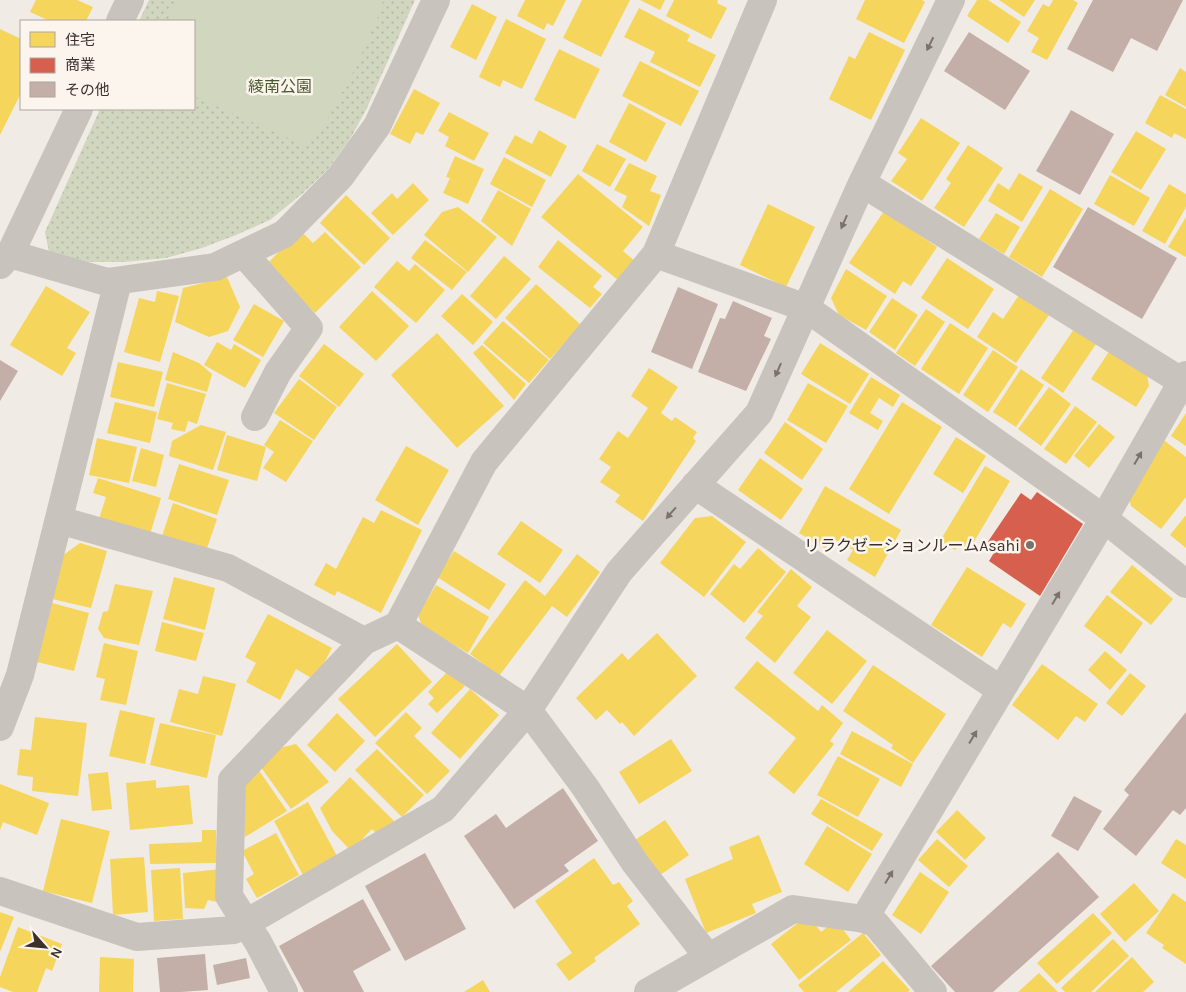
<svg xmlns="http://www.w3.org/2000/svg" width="1186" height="992" font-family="Karla,'Noto Sans JP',sans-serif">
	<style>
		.grass { fill: url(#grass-dots) }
		.garden { fill: #d1d6bf }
		.homes { fill: #f6d55c }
		.shops { fill: #d6604d }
		.building { fill: #c3afa7 }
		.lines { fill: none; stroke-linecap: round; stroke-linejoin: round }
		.minor { stroke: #c9c3be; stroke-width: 28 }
		.oneway { fill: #7b726d }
		.poi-dot { fill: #7a716c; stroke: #fbf5ee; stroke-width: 2 }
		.labels { text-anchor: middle; stroke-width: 5; stroke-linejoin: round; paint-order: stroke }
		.park-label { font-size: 16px; fill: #4a5a2e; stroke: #fbf5ee }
		.poi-label { font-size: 16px; fill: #3b302b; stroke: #fbf5ee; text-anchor: end }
	</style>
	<defs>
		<pattern id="grass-dots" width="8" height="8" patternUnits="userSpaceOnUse" patternTransform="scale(1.25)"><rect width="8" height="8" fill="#d1d6bf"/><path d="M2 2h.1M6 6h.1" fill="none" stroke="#b4b8a4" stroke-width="1.8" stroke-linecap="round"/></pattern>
	</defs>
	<rect width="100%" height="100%" fill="#f0ebe5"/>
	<path class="grass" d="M149,0H415L366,110L350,139L328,169L303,193L270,220L236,235L202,248L166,258L124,262H88L49,252L45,232L100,109H194V21H139Z"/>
	<path class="garden" d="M177,0H383L381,10L356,67L325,124L306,146L194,96V21H167Z"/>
	<path class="homes" d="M36,0H77L93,7L86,21H50L30,12Z
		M525,0H566L553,26L547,23L544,30L517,16Z
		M582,0H630L601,57L563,38Z
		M640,0H665L660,10Z
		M674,0H718L717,3L727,8L711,39L666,16Z
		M865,0H922L925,2L904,43L856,19Z
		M977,0H988L1021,22L1008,43L967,16Z
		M999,0H1035L1024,17Z
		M1053,0H1073L1078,3L1047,60L1031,52L1039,38L1027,31L1043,4L1049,7Z
		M472,4L497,17L476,60L450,47Z
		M639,8L690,35L687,41L716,55L700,87L650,62L655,52L624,37Z
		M506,19L546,39L522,89L503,80L500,87L479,77Z
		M0,29L21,39V93L0,135Z
		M869,32L905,50L871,120L829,99L849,56L855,59Z
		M559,49L600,69L575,119L534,100Z
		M640,61L699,91L681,126L622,96Z
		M1180,68L1186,72V107L1165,95Z
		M414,89L440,103L423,135L416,132L410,144L390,134Z
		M1160,95L1186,109V139L1174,133L1172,138L1145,123Z
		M629,103L666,123L646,162L609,142Z
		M449,112L489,133L474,161L445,146L449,137L438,131Z
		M921,118L960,143L922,201L891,181L907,159L898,153Z
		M539,130L567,146L551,177L505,153L515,135L532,144Z
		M1136,131L1166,149L1141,190L1111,172Z
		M597,144L626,159L610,187L582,171Z
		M968,145L1003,168L964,227L934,208L951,183L946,179Z
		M455,156L484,169L468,204L443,193L450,178L446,177Z
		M504,157L546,180L532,207L490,184Z
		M629,163L657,176L650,191L661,195L649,226L622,207L627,196L614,190Z
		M1019,173L1043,187L1022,222L988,201L998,183L1009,190Z
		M578,174L643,227L623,251L636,262L624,285L541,217Z
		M1110,175L1150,198L1134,226L1094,204Z
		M413,183L429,200L393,235L371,213L392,193L397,199Z
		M1169,184L1186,194V207L1165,244L1142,231Z
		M1050,189L1083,209L1042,277L1009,257Z
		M498,190L531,209L512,246L481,221Z
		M346,195L390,238L364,265L320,223Z
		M768,204L815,227L786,287L740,265Z
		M458,207L497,237L468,272L424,235L442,212Z
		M884,211L937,247L911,286L903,281L895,294L849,263Z
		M996,213L1020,227L1004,254L979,239Z
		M1186,217V257L1168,247Z
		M300,230L313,243L325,232L361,267L315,313L266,265Z
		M425,240L467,272L452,290L411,258Z
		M558,240L602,276L593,287L602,294L590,308L538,267Z
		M504,256L531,279L496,319L470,296Z
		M947,258L994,289L968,329L921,298Z
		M397,261L409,271L415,264L445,290L416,323L374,287Z
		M846,269L887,296L866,330L839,315L831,298Z
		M227,277L240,307L228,331L209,337L175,322L183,288Z
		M536,284L581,325L550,359L505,318Z
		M46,286L90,312L67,348L76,353L62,376L10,345Z
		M157,291L179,296L160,362L124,352L139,298L155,302Z
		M372,291L409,326L376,361L339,327Z
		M462,294L493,322L473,345L441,316Z
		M1019,295L1049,315L1016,363L977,337L993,312L1003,319Z
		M892,298L918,315L895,350L869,332Z
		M254,304L284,321L263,357L233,340Z
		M926,309L945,322L915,366L896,353Z
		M503,321L549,360L529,383L483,343Z
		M950,323L988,348L959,394L921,369Z
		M1074,329L1096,344L1063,393L1041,378Z
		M437,333L504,406L457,448L391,375Z
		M217,342L231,350L234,344L261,360L245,388L204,365Z
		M820,343L869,374L850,404L801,374Z
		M324,344L364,374L339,407L299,376Z
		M482,345L526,384L514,400L473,353Z
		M993,350L1018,367L988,412L963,395Z
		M1110,350L1147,374L1149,386L1136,407L1091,379Z
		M173,352L199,363L212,374L207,392L165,380Z
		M118,362L163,372L154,407L110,397Z
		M649,368L678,387L661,413L672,421L675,417L697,432L693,438L696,441L643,521L615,502L620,495L600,482L611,467L599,459L618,431L628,438L648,408L631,396Z
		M1021,369L1044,385L1016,427L993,412Z
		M871,377L900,395L893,407L879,398L870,413L883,421L878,430L849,413Z
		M299,379L337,407L314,440L274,413Z
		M167,383L206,394L197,424L188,421L185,432L171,429L173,423L157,419Z
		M808,383L848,406L826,443L787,420Z
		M1049,387L1071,404L1041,446L1018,429Z
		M115,402L157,412L150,443L107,433Z
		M902,402L942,427L889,514L849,489Z
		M1075,406L1097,422L1066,464L1044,449Z
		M1186,413V446L1171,436Z
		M280,420L313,441L286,482L263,468L274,452L264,445Z
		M785,422L823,449L802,480L764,453Z
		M1099,424L1115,437L1089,468L1074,456Z
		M201,425L226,432L213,470L169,456L172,441Z
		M227,435L266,447L257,481L217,470Z
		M956,437L986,456L963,493L933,474Z
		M97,438L137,447L129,483L89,475Z
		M1161,438L1186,457V497L1161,529L1131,506L1128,495Z
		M406,446L449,470L418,525L375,500Z
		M141,448L164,455L156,487L132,481Z
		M760,458L803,489L781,520L738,490Z
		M179,464L229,480L217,515L168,499Z
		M985,466L1010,481L969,550L959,545L955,550L940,541Z
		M98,478L161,498L149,538L98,522L106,497L93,493Z
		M825,486L901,530L875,577L847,560L853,550L832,538L826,549L799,533Z
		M173,503L217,519L205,554L161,539Z
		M381,510L422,530L381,613L337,591L335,596L314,585L326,563L336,569L363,517L374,523Z
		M1186,515V548L1170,535Z
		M712,516L746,542L704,597L660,563L695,518Z
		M521,521L563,550L540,583L497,554Z
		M80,543L107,551L91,608L52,599L62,556Z
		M758,548L786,572L744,623L710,594L734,564L740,569Z
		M454,551L506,584L489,610L437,577Z
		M577,554L600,572L567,617L552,606L499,676L470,654L525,580L545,596Z
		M1132,565L1173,599L1151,625L1110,592Z
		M967,567L1026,604L1011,628L1003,623L982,657L931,625Z
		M791,569L812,587L797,606L811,617L775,663L745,638L763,616L757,612Z
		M174,577L215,588L205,630L163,619Z
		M115,584L153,591L139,645L104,638L98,629L103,612L108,611Z
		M436,585L489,617L468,653L422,626L418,615Z
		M1107,595L1143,623L1121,654L1084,626Z
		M52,603L89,613L74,671L37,662Z
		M268,614L332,648L315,680L296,669L280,700L246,682L256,663L245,657Z
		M162,622L204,633L196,661L155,651Z
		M827,630L867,661L832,704L793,673Z
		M657,633L697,676L634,736L622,722L620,724L607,710L596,720L576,698L622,653L628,660Z
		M104,643L138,651L126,705L100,700L105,679L96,677Z
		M397,644L432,682L375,737L338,699Z
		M1105,651L1127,670L1110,690L1088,670Z
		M757,661L818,711L822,705L843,723L830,741L834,744L794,794L768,773L796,738L734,688Z
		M1042,664L1098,704L1085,722L1076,716L1058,740L1012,705Z
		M873,665L946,714L913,763L891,748L893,745L843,711Z
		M449,670L465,686L437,713L428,704L434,698L428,692Z
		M1130,673L1146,686L1122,716L1106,703Z
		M203,676L236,684L222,736L170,722L179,689L198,694Z
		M470,689L499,715L460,759L431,733Z
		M120,710L155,718L145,764L109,756Z
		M406,712L422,728L414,736L450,771L427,794L375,743Z
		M337,713L365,741L335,772L307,745Z
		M35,717L87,723L78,796L32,791L33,777L17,775L20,749L31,750Z
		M160,723L216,735L207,778L150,765Z
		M852,731L913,764L901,787L840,754Z
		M671,739L692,771L639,804L619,772Z
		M296,744L329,782L291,809L260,766L279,748Z
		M377,749L424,795L402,817L355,770Z
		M838,756L880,779L858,817L817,795Z
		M258,769L287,811L245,837L238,799L245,783Z
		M108,772L112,809L92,811L88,774Z
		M350,777L394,821L379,836L372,829L351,851L332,831L320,808Z
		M156,780V788L189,785L193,824L130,830L126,783Z
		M0,784L49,803L37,835L3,822L0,830Z
		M821,799L883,834L872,851L811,814Z
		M308,802L337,856L303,875L274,821Z
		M957,810L986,838L965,860L936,832Z
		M61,819L110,831L92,903L43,891Z
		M665,820L689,855L660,875L635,840Z
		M827,826L872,854L848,892L804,864Z
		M202,830H216L217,863L150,864L149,844L202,842Z
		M276,833L299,875L257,898L246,879L254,874L242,851Z
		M759,835L782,892L752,904L756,913L706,933L685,879L733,859L729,847Z
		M937,839L968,866L949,887L918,860Z
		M1176,839L1186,845V879L1161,863Z
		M144,857L148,912L113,915L110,859Z
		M594,858L613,885L619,882L633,901L627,906L640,924L594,958L596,961L569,981L556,964L572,953L535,901Z
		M180,868L183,919L154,921L151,870Z
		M221,869V903L208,900L204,909L185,908L183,873Z
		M920,872L949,892L921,934L892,915Z
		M1134,883L1159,911L1125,942L1100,914Z
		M1173,893L1186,902V964L1162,948L1164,945L1146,933Z
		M0,912L14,917L0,952Z
		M1093,913L1112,933L1057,984L1037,963Z
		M808,915L821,932L836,920L851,940L799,980L771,944Z
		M18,927L62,944L52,971L46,968L37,992H13L0,987V977Z
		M863,933L881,955L836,992H804L798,985Z
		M1113,939L1129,956L1091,992H1065L1061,988Z
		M100,957L134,959L133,992H99Z
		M1132,957L1154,982L1143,992H1095Z
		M883,961L910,990L908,992H848Z
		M1039,973L1058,992H1018Z
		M483,980L490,992H464Z"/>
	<path class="shops" d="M1037,492L1083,524L1040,596L989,561L995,551L985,546L1021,493L1031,500Z"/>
	<path class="building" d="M1093,0H1183L1157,51L1131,38L1113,72L1067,49Z
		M969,32L1030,71L1005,110L944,71Z
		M1071,110L1114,134L1080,195L1036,171Z
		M1088,207L1177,258L1142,319L1053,267Z
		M678,287L718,304L692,369L651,352Z
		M733,301L772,318L764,336L771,339L746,391L698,372L720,318L725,319Z
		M0,360L18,371L0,401Z
		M1186,712V808L1180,815L1173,810L1136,856L1103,829L1129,795L1124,790Z
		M563,788L598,841L564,865L569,871L514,909L464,836L496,814L506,828Z
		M1074,796L1102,811L1078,851L1051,836Z
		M1058,852L1099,897L993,992H955L931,966Z
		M425,853L466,929L405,961L365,886Z
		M363,899L391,950L353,971L364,992H304L279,946Z
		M205,954L208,990L181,992H160L157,958Z
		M246,958L250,978L217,985L213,965Z"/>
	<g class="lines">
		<path class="minor" d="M120,21L130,0
			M862,183L1186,384
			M10,254L107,282L215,267L284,234L340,177L377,126L436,0
			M244,254L309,328L278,372L255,417
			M656,254L806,308L1103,518L1186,584
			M0,265L10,254L79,109
			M695,485L1001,690
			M59,520L228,568L364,641
			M398,625L528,710L585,787L635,863L708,957
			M0,727L20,675L118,281
			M0,891L137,937L234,930L443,809L528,710L619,572L759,413L862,183L951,0
			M864,919L1099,527L1186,375
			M284,992L258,942L229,896L232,780L364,641L398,625L484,462L656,254L763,0
			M648,992L793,909L864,919L875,923L933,992"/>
	</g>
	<defs><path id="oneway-solid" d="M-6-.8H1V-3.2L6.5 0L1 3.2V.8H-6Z" transform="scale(1.25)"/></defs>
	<g class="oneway">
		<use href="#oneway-solid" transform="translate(930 44) rotate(116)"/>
		<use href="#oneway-solid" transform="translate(844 222) rotate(114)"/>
		<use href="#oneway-solid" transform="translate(778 370) rotate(114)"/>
		<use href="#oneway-solid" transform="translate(1138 458) rotate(-60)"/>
		<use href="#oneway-solid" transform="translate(671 513) rotate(131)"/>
		<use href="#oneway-solid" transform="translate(1056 598) rotate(-59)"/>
		<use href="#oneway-solid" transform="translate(973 737) rotate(-59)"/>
		<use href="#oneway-solid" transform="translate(889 877) rotate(-59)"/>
	</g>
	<circle class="poi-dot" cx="1030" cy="545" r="5"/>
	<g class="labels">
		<g class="park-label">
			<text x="280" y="92">綾南公園</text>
		</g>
		<g class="poi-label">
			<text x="1020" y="551">リラクゼーションルームAsahi</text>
		</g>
	</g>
	<rect x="20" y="20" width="175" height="90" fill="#fbf5ee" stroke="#aea6a0"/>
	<rect x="30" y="32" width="25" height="15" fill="#f6d55c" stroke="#aea6a0"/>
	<text x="65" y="45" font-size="15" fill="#3b302b">住宅</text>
	<rect x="30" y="58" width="25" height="15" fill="#d6604d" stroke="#aea6a0"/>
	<text x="65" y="70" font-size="15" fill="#3b302b">商業</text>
	<rect x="30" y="82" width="25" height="15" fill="#c3afa7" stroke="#aea6a0"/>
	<text x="65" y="95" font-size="15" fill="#3b302b">その他</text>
	<g transform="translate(45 947) rotate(117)" stroke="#fbf5ee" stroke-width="4" paint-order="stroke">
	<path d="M0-4L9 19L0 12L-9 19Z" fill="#3b302b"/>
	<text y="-8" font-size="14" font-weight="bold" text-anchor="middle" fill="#3b302b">N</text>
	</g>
</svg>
